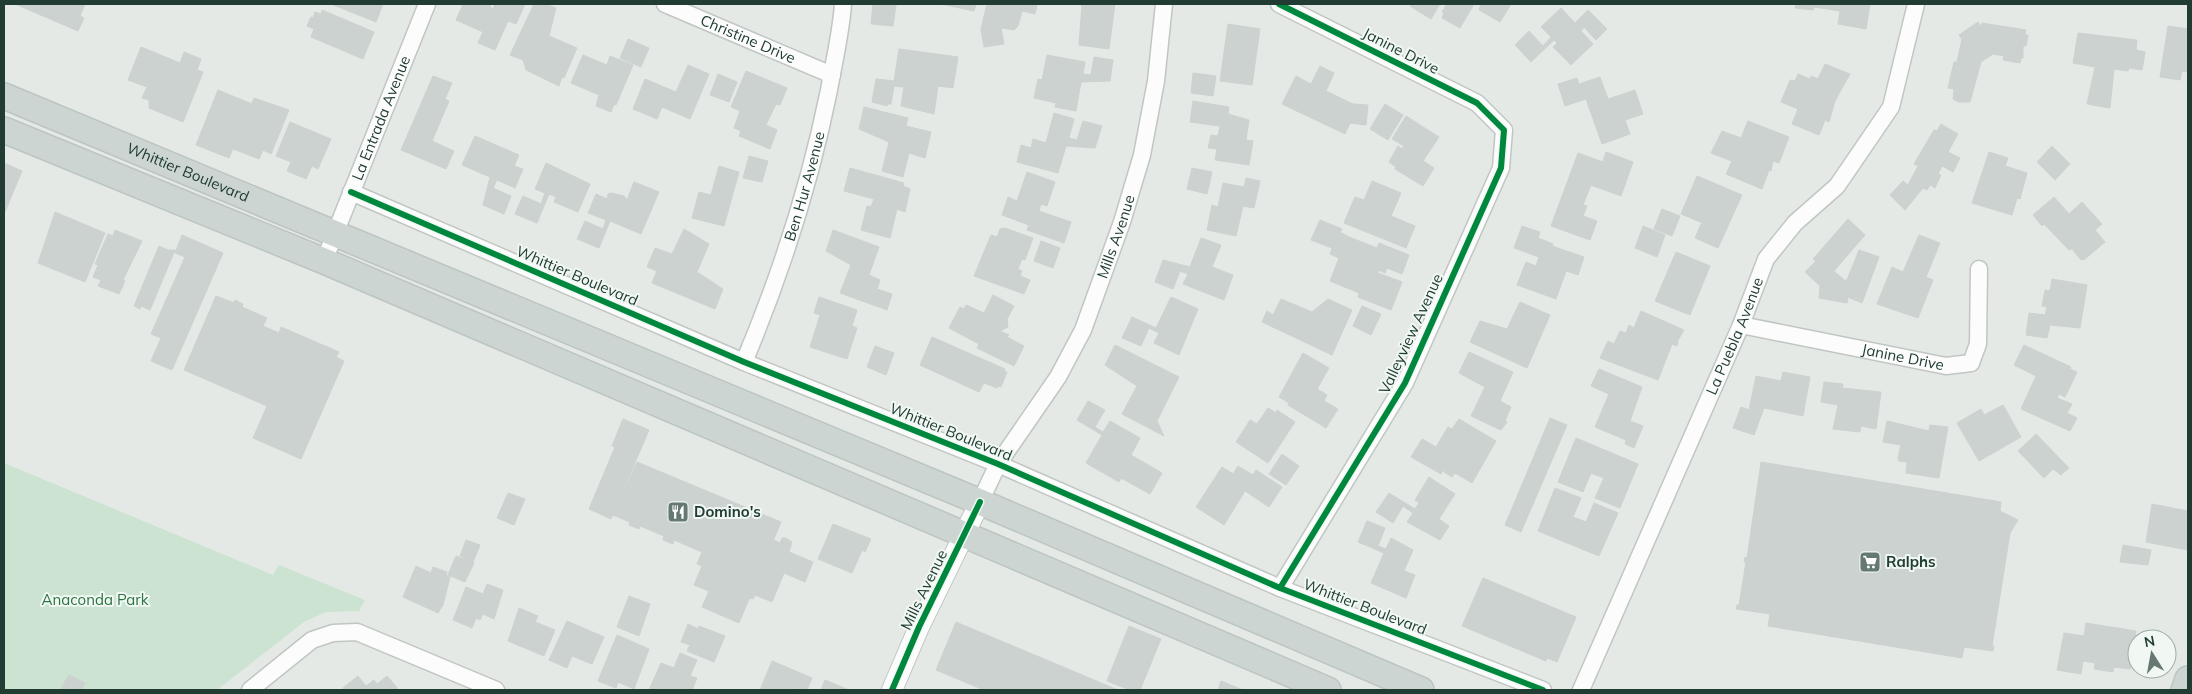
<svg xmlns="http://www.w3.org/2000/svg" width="2192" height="694" font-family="Mulish,sans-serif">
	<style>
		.green { fill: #cce3d1 }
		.building { fill: #ccd2cf; stroke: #ccd2cf }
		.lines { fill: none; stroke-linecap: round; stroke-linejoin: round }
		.minor-casing { stroke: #c1c6c3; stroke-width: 19 }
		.tertiary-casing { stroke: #c1c6c3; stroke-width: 22 }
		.primary-casing { stroke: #bcc5c2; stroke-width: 28 }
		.minor { stroke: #fbfcfb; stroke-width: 16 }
		.tertiary { stroke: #fbfcfb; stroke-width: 20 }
		.primary { stroke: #cdd5d2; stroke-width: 25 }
		.cycleway-casing { stroke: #f1f8f4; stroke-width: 9 }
		.cycleway { stroke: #00873e; stroke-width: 6 }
		.labels { text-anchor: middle; stroke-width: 4; stroke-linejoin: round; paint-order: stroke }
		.street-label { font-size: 15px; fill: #213d33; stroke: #f1f8f4 }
		.poi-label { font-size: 15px; font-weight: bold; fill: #213d33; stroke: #f1f8f4; text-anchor: start }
		.park-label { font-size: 15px; fill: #2a7441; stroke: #f1f8f4 }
	</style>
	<rect width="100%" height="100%" fill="#e4e9e6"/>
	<path class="green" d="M4,463L273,575L279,565L365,600L359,611L326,612L304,622L217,690H4Z"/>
	<path class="building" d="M15,4H85L80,16L84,18L78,31Z
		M331,4H383L376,22Z
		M463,4H491L490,7L493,9L495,4H525L516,24L508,21L495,50L478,43L483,32L456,20Z
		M534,4H545L556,8L549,36L577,48L564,78L562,77L559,86L526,70L523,60L510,55Z
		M873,4L896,5L893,26L871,24Z
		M941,4H976L974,11Z
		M987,4H1037L1035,14L1022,11L1018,26L1014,30L1001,28L1004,44L984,47L981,29Z
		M1082,4H1115L1109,49L1079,45Z
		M1412,4H1440L1431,19L1410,6Z
		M1447,4H1474L1460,28L1442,18L1444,13L1442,12Z
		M1481,4H1511L1500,22L1479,10Z
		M1796,4H1870L1866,29L1838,24L1840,11L1814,7L1813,10L1795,8Z
		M1561,8L1575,23L1588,10L1607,29L1596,40L1584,27L1581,31L1593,44L1571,65L1553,47L1557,43L1554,40L1531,62L1515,45L1529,31L1543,46L1551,37L1541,27Z
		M322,10L374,32L363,59L311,37L314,29L307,26L311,17L313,18L315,12L321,14Z
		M1978,22L1981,27L1982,23L2026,30L2025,35H2028L2026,46H2023V58H2021L2020,63L2003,60L2004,56L1993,54L1981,62L1970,102H1959L1953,99L1954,89L1948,88L1954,62H1957L1962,39L1959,35Z
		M1228,24L1260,29L1252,85L1220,81Z
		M2168,26L2188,29V72L2182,71L2180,80L2160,77Z
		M2078,33L2137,40L2136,50L2145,52L2142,70L2129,68L2128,71L2114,69L2110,108L2087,104L2095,67L2073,63Z
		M628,39L649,48L641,67L620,58Z
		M141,47L180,63L184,52L201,59L197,70L203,72L183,122L149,108V100L142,98L147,87L128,80Z
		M899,49L958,57L953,88L938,86L934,114L901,106L904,87L894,86L891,104H888L887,106L872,102L876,79L894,81Z
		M583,55L607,65L610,56L633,65L616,105L614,104L611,112L596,106L599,95L571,83Z
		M1047,55L1085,62L1083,74L1091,75L1094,57L1113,60L1110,81L1081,82L1076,111L1055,107L1056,103L1034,98L1038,79L1042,80Z
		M1825,64L1850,74L1835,101L1829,122L1825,120L1819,135L1792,124L1798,109L1781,102L1790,80L1795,81L1798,74L1810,79L1811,76L1818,79Z
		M688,65L709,74L690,119L662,107L657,119L633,109L645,79L676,92Z
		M1320,66L1334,73L1326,91L1353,104L1368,105L1366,125L1350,123L1345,134L1282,104L1296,76L1311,84Z
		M746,71L787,88L780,105L776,104L766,125L777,130L770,149L739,136L741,131L734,128L740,111L731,107Z
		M1193,73L1216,76L1213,96L1191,93Z
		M718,74L737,82L729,102L710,95Z
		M433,76L452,83L445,99L449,101L432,141L454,151L446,169L401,150Z
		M1600,77L1608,99L1635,90L1643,114L1625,120L1630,134L1602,144L1586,99L1565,106L1558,84L1577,78L1579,84Z
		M218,90L252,104L229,158L196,145Z
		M254,98L289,110L271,154L263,150L259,159L233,149Z
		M1193,101L1229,107L1228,114L1249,120L1246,140L1253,141L1249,165L1215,160L1217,149L1208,148L1211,135L1218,136L1220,126L1190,122Z
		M1385,104L1403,115L1388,140L1370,129Z
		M864,107L908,118L906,126L931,132L925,158L909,153L903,177L882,171L889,142L859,129Z
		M1054,113L1074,119L1069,138L1077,140L1083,121L1102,126L1095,148L1066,146L1058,173L1017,162L1021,145L1031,148L1033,139L1046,143Z
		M1406,116L1439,137L1423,161L1434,168L1423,186L1395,169L1396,167L1389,162L1398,146L1402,149L1404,146L1392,139Z
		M1748,121L1789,137L1779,163L1773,161L1771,171L1769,170L1762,189L1726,174L1732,161L1711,153L1722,131L1741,138Z
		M290,122L331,139L318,169L312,166L306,179L287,171L291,162L276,156Z
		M1941,124L1958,134L1948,152L1960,158L1953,172L1942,166L1938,174L1941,175L1935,188L1930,185L1927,190L1923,188L1905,210L1890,195L1903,181L1908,185L1918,166L1914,164L1934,130L1937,131Z
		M475,136L519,155L514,166L523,169L515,188L497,180L493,188L511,196L504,214L483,205L490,177L462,165Z
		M2052,146L2070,164L2055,180L2037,162Z
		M1606,152L1633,162L1621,196L1591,185L1583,205L1587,206L1583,216L1597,221L1590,240L1551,226L1578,153L1603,162Z
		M1989,152L2008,158L2005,166L2027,173L2020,199L2017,198L2012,215L1972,203Z
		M749,156L768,161L762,182L743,178Z
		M4,163L22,171L5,212L4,211Z
		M546,163L590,184L578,212L554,202L556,197L549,194L537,223L515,214L523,196L541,204L545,193L535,189Z
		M719,166L739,172L724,226L692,218L699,192L711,195Z
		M850,168L904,183L903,186L910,189L905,212L897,209L890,238L861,230L867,206L871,207L874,199L844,191Z
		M1192,168L1212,172L1207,194L1187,189Z
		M1027,172L1055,182L1047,206L1041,204L1039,211L1071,222L1064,243L1027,230L1029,225L1002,215L1008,197L1017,201Z
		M1697,176L1742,195L1718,248L1695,238L1701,224H1705L1681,214Z
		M1246,178L1260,181L1254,208L1243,206L1236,236L1207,230L1212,205L1218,207L1223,183L1244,187Z
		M1372,181L1401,193L1391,216L1415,226L1406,248L1344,223L1355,197L1364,200Z
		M634,182L659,192L641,234L610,221L599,248L577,239L585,221L603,229L606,220L588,213L596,194L607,199L608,194L611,193L624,196L627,200Z
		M2054,197L2069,214L2082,202L2102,224L2095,230L2105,242L2085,259L2081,260L2072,249L2069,250L2044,224L2042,226L2033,215Z
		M1662,209L1680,216L1672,236L1654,229Z
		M55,212L105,233L85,282L38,263Z
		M1848,219L1865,235L1834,271L1844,280H1847L1859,250L1879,257L1862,303L1848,297L1847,303L1819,298L1820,286L1805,272L1816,261L1813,259Z
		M1320,220L1342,229L1340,232L1349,237L1377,248L1379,243L1409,255L1402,274L1387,268L1385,273L1379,270L1378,273L1402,282L1391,310L1358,297L1359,293L1330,281L1339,258L1330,254L1332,248L1311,240Z
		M1522,226L1540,232L1538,238L1553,244L1552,246L1584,257L1578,275L1566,271L1556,299L1517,285L1526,262L1536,266L1539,257L1514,248Z
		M1643,226L1665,235L1657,257L1635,248Z
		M1005,228L1033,238L1025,260L1022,259L1018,269L1022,271L1020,276L1030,280L1024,294L974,276L991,235L997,237L1000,229Z
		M684,229L709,244L697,272L723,289L715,309L652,283L657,271L647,267L655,248L672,254Z
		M115,230L142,241L123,280L125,281L119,294L98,286L101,280L93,277L98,265L95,264L108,234L113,236Z
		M833,230L879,247L869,275L880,280L877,289L892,294L887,310L840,293L851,265L826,251Z
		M182,235L223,253L172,370L151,361L161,338L151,334L185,257L175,253Z
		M1919,235L1940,243L1926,277L1933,280L1918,318L1877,304L1892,267L1903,272Z
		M1201,238L1221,245L1212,267L1233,275L1224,300L1183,284L1188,274L1180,271L1173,289L1155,282L1163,260L1190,267Z
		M1041,241L1060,248L1053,268L1034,261Z
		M159,246L168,250H175L150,310L141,306L140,309L134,306Z
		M1676,252L1710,266L1690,315L1655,301Z
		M2052,279L2087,285L2080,328L2050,325L2047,338L2026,335L2029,313L2045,315L2047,307L2042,306L2045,290L2050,291Z
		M993,295L1014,306L1007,319L1008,327L1000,331L1009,335L1007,337L1024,346L1014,366L977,348L979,344L949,328L960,307L964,309L966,305L984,313Z
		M216,296L234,303L235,300L243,304L242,307L267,318L263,326L279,333L281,327L339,352L336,357L344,361L301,459L253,438L267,406L184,370Z
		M819,297L857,310L852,326L857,328L847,359L810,347L820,315L814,313Z
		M1171,297L1198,309L1179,355L1154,343L1159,333L1149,328L1141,346L1122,338L1132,317L1156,328Z
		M1281,299L1312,312L1328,299L1352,310L1332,355L1262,322L1267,311L1273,315Z
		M1520,302L1550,315L1527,368L1470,342L1480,321L1507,329Z
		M1362,306L1381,314L1371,335L1353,326Z
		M1641,311L1684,330L1677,342H1678L1677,346L1672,344L1658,380L1600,358L1608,341L1614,344L1620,331L1626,333L1629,325L1634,328Z
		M932,337L1005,369L1004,371L1007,372L1001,387L998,386L997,388L984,383L979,392L920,365Z
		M1115,345L1179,377L1157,421L1164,436L1122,414L1137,386L1105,365Z
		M2024,345L2071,367L2070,369L2077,372L2065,397L2059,394L2057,398L2072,404L2067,413L2077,418L2070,431L2021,409L2036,376L2014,365Z
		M875,346L894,353L886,375L867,367Z
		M1469,352L1513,372L1500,401L1511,407L1505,421L1507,422L1501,430L1471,416L1485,387L1459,373Z
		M1303,353L1329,368L1317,389L1327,395L1324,401L1338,409L1326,428L1288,405L1289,403L1279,397Z
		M1599,369L1642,387L1630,421L1643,426L1634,448L1625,444L1626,440L1595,427L1609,394L1591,386Z
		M1783,372L1810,377L1803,416L1764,408L1754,435L1733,428L1741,407L1749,410L1756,376L1781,381Z
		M1824,382L1843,384L1842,388L1881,392L1876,429L1861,426L1860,432L1833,429L1838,405L1821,402Z
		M1088,401L1105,410L1095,427L1103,432L1110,421L1140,438L1131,455L1162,473L1150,494L1121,478L1119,482L1086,463L1102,435L1077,420Z
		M2003,405L2021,437L1979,461L1957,423L1981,409L1984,415Z
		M1268,408L1276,413L1277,410L1295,422L1268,463L1236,442L1250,420L1257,424Z
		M1550,418L1567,425L1521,532L1505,525Z
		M623,419L649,430L611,519L589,509L615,447L612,446Z
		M1459,419L1496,441L1472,483L1455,473L1452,477L1444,472V468L1441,474L1411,457L1422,439L1436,447L1448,427L1452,429Z
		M1887,421L1929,431L1930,425L1948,427L1939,478L1906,473L1907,462L1899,461L1898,458L1901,445L1883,442Z
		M2036,434L2069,468L2061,475L2053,469L2044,478L2018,451Z
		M1576,438L1638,464L1620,508L1595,498L1604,478L1591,473L1583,492L1558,482Z
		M1282,454L1299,466L1286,485L1269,474Z
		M637,462L781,522L739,623L702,607L709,591L694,585L702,566L697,564L702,552L674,540L673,544L663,540L664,536L640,526L639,529L629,525L630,522L613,515Z
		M1761,462L2001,502L2000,511L2018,520L2010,533L1992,646H1994L1993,651L1964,647L1962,658L1768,626L1770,614L1736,609L1737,605H1739L1746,562H1744L1745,557L1747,558Z
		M1238,466L1253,475L1256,470L1282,487L1269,507L1245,491L1224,525L1196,507L1222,467L1233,474Z
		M1429,477L1455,494L1439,519L1449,526L1440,540L1407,522L1413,513L1403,506L1393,523L1376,512L1389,493L1415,509L1419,503L1415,500Z
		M1555,488L1581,498L1573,517L1586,522L1594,503L1618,513L1599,556L1538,531Z
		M508,493L525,499L514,525L497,518Z
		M2152,504L2188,511V550L2146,542Z
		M1367,521L1385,528L1378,546L1386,549L1391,538L1413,550L1404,571L1415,575L1406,598L1371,583L1384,553L1358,542Z
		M833,524L871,539L865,552L862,550L852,573L818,559Z
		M782,538H786L792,542L789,552L813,562L805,582L784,573L772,602L755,595L753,599L749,598L774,540L780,543Z
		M466,540L480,545L473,562L460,556Z
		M2123,545L2151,550L2148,565L2120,562Z
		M456,556L474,563L465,582L448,575Z
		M416,566L431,573L433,567L447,572L446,575L450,577L443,605L438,613L403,597Z
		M1483,578L1576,617L1557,662L1547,658L1546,661L1462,626Z
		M487,584L503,590L494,619L483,614L480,620L476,618L472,628L453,620L466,587L483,594Z
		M629,596L650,604L639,636L617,627Z
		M519,608L538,616L535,622L555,630L544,656L508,641Z
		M567,621L604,637L592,664L572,656L567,668L549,660Z
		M956,622L1118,690H984L936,670Z
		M2086,623L2136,631L2130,669L2114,667L2113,672L2094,669L2095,663L2083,661L2081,674L2057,670L2064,633L2084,636Z
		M688,624L698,629L699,626L725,636L714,662L687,651L690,645L681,642Z
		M1129,626L1161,639L1140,690H1130L1107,681Z
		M617,635L649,649L634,689L618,682L616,688L598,681Z
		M680,653L697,660L690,676L697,678L692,690H649L661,663L674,668Z
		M772,661L812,678L807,690L792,688L791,690H760Z
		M69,675L85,683L81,690H60Z
		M358,676L366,686L374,680L377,684L387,676L399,690H345L343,688Z
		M825,680L849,690H821Z
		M1221,681L1243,690H1218Z"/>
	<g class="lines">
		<g class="minor-casing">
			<g id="minor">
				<path id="s1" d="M665,4L832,75"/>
				<path d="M1279,4L1477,103L1504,130L1501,168L1405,383L1280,588"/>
				<path d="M351,192L744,362L998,464L1280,588L1543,690"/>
				<path id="s2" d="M324,261L427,4"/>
				<path id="s3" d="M1741,325L1946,366L1971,363L1978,344L1979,269"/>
				<path id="s4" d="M744,362C781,274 810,184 829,90C834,61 841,33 843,4"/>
				<path id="s5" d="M980,502L998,464L1058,377L1083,330L1122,222L1142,155L1156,81L1164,4"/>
				<path d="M250,690L312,640L333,633L357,632L496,690"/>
				<path id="s6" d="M1581,690L1741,325L1766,259L1795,223L1837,186L1891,107L1916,4"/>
			</g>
		</g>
		<g class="tertiary-casing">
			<path id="tertiary" d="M892,690L919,627L980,502"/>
		</g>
		<g class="primary-casing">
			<g id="primary">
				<path id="s7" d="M4,96L980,502L1421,690"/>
				<path d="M4,130L324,261L1328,690"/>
				<path d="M2184,690L2188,679"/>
			</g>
		</g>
		<use href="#minor" class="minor"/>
		<use href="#tertiary" class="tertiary"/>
		<use href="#primary" class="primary"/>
		<g class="cycleway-casing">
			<path id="cycleway" d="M1279,4L1477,103L1504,130L1501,168L1405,383L1280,588
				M351,192L744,362L998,464L1280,588L1543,690
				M892,690L919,627L980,502"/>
		</g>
		<use href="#cycleway" class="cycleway"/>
	</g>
	<defs>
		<g id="restaurant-square" transform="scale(1.125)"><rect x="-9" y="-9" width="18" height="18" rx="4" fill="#657972" stroke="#f1f8f4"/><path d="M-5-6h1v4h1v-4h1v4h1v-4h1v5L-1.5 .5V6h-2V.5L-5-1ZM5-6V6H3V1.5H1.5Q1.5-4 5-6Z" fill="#fff"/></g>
		<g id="supermarket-square" transform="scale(1.125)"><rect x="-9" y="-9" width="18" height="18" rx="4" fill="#657972" stroke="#f1f8f4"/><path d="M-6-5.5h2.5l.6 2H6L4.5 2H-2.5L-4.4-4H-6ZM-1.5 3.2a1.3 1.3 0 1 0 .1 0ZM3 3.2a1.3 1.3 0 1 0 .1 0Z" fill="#fff"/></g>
	</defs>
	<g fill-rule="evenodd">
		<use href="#restaurant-square" x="678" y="512"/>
		<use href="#supermarket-square" x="1870" y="562"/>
	</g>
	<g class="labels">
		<g class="street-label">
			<text dy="5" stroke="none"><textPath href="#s1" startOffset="90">Christine Drive</textPath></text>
			<text transform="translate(1401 51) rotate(27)" y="5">Janine Drive</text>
			<text dy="5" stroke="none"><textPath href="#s2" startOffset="154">La Entrada Avenue</textPath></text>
			<text dy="5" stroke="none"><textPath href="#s7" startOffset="199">Whittier Boulevard</textPath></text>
			<text dy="5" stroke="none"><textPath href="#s4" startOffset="186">Ben Hur Avenue</textPath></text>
			<text dy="5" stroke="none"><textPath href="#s5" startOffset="300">Mills Avenue</textPath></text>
			<text transform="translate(577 276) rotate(23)" y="5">Whittier Boulevard</text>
			<text transform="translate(1411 334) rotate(-65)" y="5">Valleyview Avenue</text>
			<text dy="5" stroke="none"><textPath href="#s6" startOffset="386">La Puebla Avenue</textPath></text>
			<text dy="5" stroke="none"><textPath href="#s3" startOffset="165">Janine Drive</textPath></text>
			<text transform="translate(951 432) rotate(22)" y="5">Whittier Boulevard</text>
			<text transform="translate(924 590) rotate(-64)" y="5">Mills Avenue</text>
			<text transform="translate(1365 607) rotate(21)" y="5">Whittier Boulevard</text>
		</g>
		<g class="poi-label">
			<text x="694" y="517">Domino's</text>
			<text x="1886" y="567">Ralphs</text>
		</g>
		<g class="park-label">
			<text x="95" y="605">Anaconda Park</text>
		</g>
	</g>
	<rect width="2192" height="694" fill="none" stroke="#213d33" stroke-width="10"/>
	<g transform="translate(2152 654) rotate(349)"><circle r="24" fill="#f1f8f4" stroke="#9eada7"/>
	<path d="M0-4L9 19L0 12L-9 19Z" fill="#657972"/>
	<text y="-8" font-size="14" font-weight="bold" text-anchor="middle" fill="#213d33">N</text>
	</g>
</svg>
